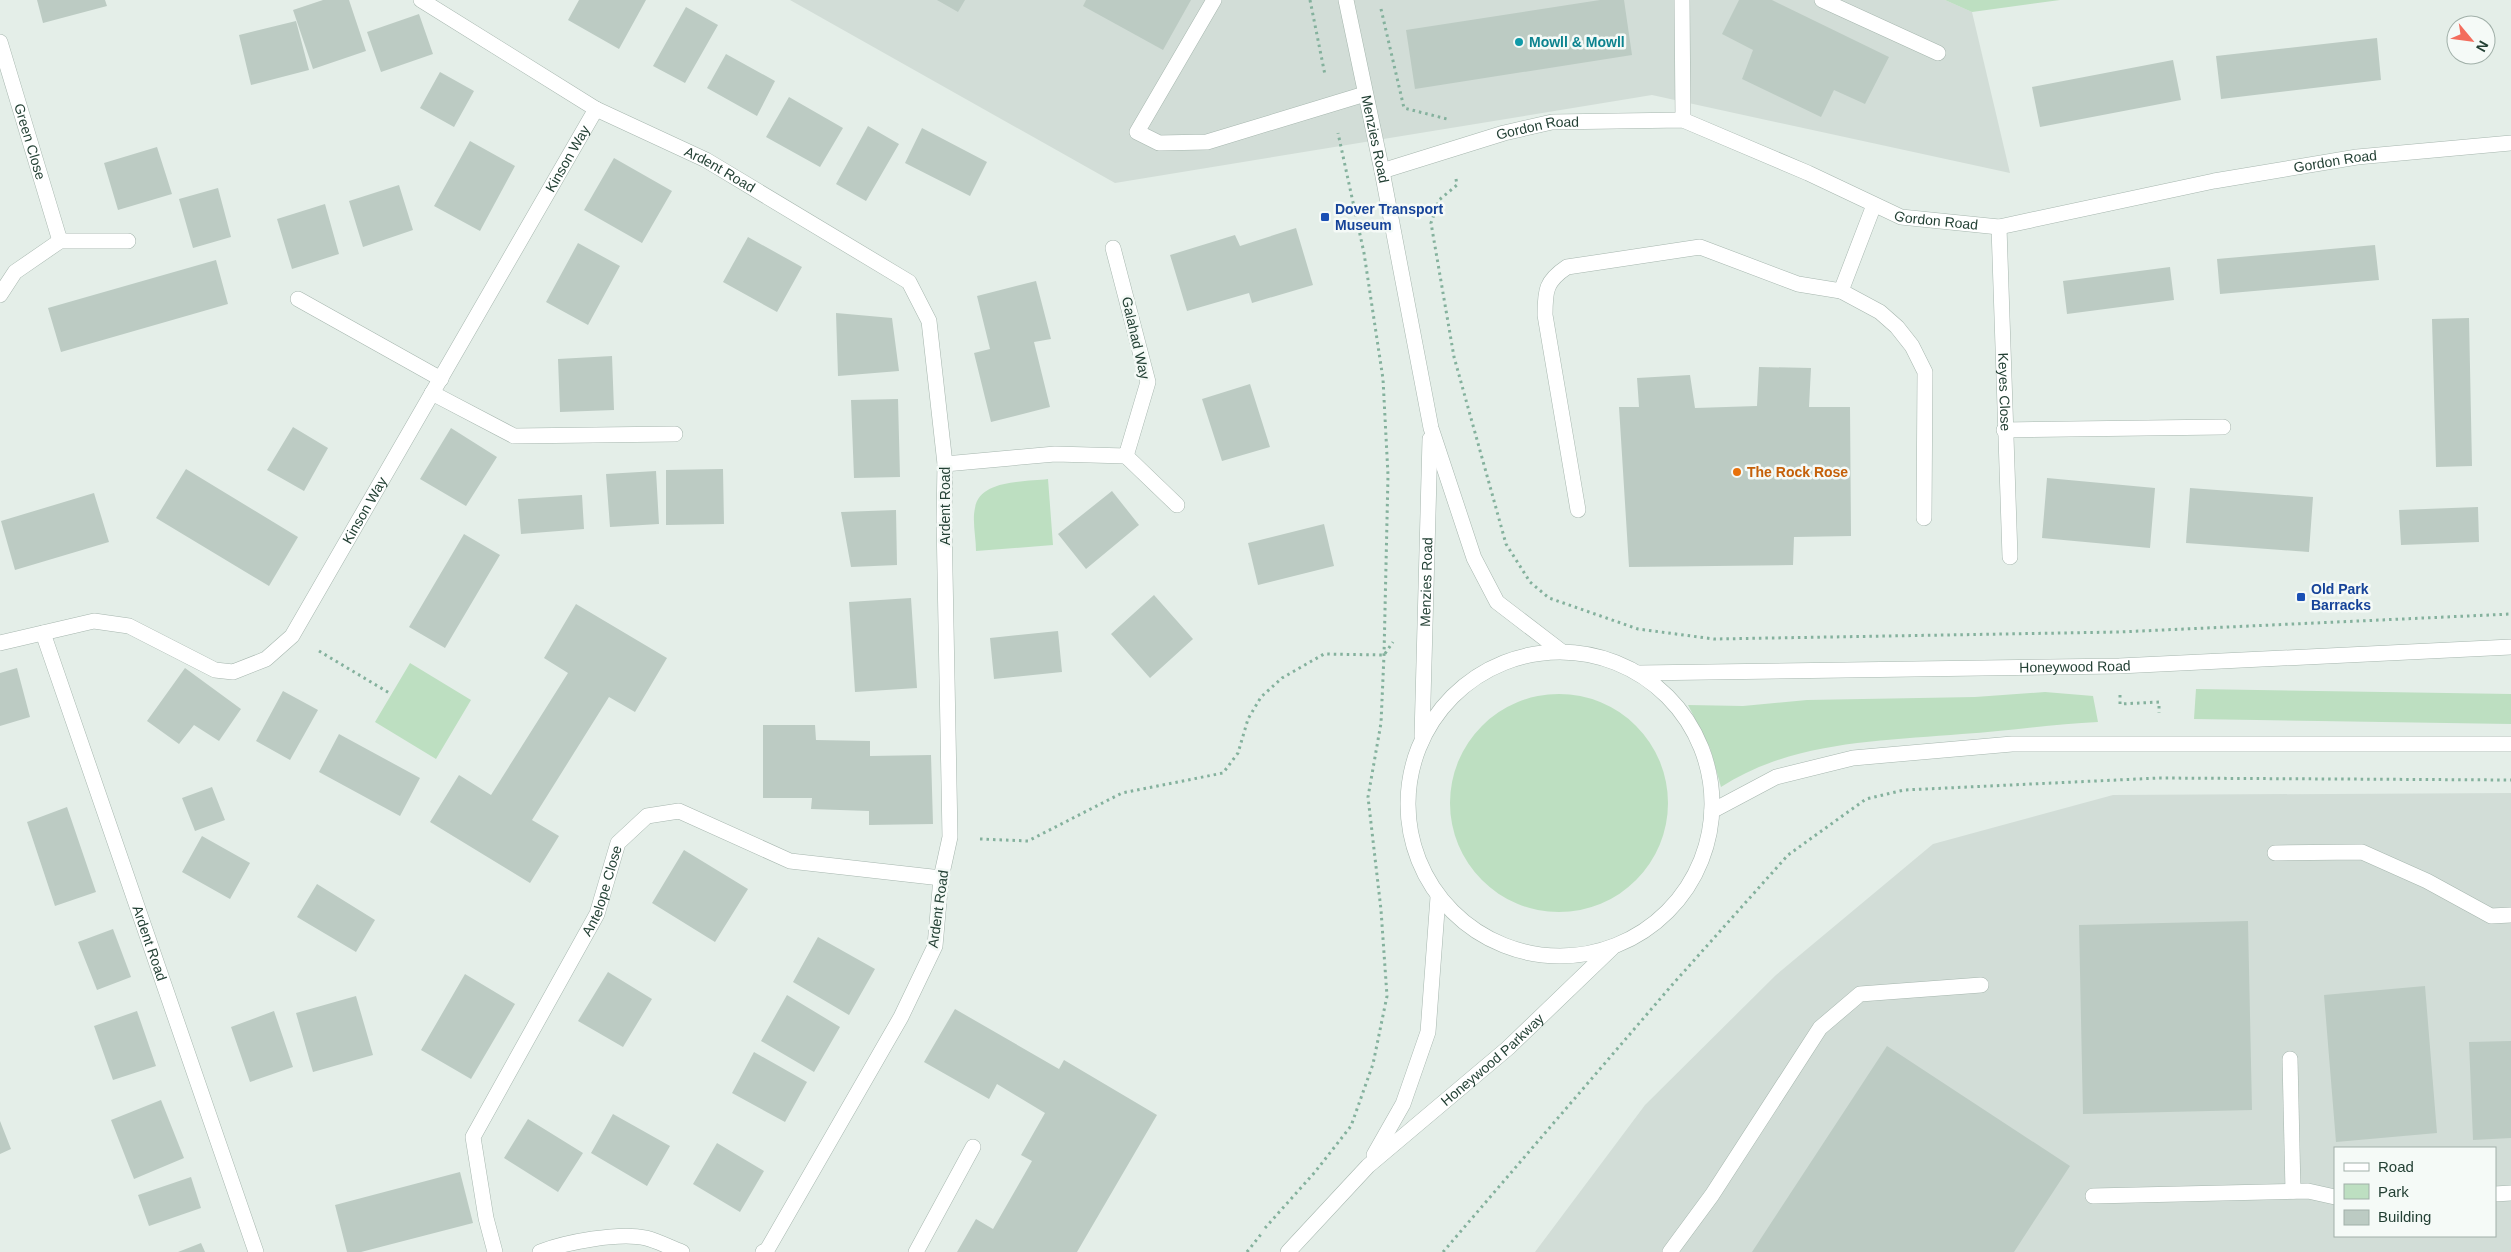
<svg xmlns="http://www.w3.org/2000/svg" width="2511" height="1252" font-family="Arial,sans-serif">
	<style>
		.built { fill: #d2ddd7; fill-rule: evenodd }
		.green { fill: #bddfc1 }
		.building { fill: #bccbc3 }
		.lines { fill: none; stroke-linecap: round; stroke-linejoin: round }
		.minor-casing { stroke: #a6b6ae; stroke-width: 16 }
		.path { stroke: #84b19d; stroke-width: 3; stroke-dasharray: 2.5 4; stroke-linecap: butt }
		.minor { stroke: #fff; stroke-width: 15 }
		.culture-dot { fill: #0f9aa8; stroke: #f5faf7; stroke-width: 2 }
		.transit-dot { fill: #1a4fb4; stroke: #f5faf7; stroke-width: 2 }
		.food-dot { fill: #e8710a; stroke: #f5faf7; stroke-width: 2 }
		.labels { text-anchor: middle; stroke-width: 5; stroke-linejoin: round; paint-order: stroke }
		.culture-label { font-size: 14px; font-weight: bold; fill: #0d838f; stroke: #f5faf7; text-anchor: start }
		.street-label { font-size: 14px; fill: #234034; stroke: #f5faf7 }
		.transit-label { font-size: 14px; font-weight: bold; fill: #164399; stroke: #f5faf7; text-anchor: start }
		.food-label { font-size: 14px; font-weight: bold; fill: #c56008; stroke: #f5faf7; text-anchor: start }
	</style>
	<rect width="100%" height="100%" fill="#e4eee8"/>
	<path class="built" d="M790,0H1945L1972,12L2010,173L1652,95L1115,183Z
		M2511,793V1252H1535L1645,1105L1776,975L1933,844L2113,795ZM2335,1148H2495V1236H2335Z"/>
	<path class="green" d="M1945,0H2060L1972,12Z
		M1048,479L1053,545L976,551C976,537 972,521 975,508C979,479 1026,482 1048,479Z
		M410,663L471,700L436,759L375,722Z
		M2196,689L2511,694V724L2194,719Z
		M2045,692L2093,696L2098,722C2053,724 2007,731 1962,734C1880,741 1792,741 1721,787L1710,748L1688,705L1743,706L1807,700L1975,697Z
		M1450 803a109 109 0 1 1 218 0a109 109 0 1 1-218 0Z"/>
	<path class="building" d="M37,0H105L107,6L43,23Z
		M323,0H349L366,51L313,69L293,10Z
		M579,0H646L619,49L568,20Z
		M937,0H965L958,12Z
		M1086,0H1191L1163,50L1083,6Z
		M1600,0H1624L1632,55L1415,89L1406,30Z
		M1739,0H1772L1889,57L1865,104L1834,90L1821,117L1742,79L1753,50L1722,34Z
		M686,7L718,25L685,83L653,66Z
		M419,14L433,54L381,72L367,32Z
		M296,21L309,70L251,85L239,35Z
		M2377,38L2381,80L2221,99L2216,56Z
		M726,54L775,81L757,116L707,88Z
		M2173,60L2181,100L2040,127L2032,87Z
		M440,72L474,91L454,127L420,108Z
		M789,97L843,128L820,167L766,137Z
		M868,126L899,144L866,201L836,184Z
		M922,128L987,162L970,196L905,163Z
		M470,141L515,166L480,231L434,206Z
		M157,147L172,194L118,210L104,163Z
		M614,158L672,191L642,243L584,210Z
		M399,185L413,230L363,247L349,201Z
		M218,188L231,237L193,248L179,199Z
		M325,204L339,254L292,269L277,219Z
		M1296,228L1313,285L1252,303L1249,293L1187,311L1170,255L1235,235L1240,246Z
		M748,237L802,267L777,312L723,282Z
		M578,243L620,266L588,325L546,302Z
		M2375,245L2379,280L2220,294L2217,259Z
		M216,260L228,304L61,352L48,308Z
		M2170,267L2174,300L2067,314L2063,281Z
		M1036,281L1051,339L1034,342L1050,407L991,422L974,353L990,349L977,296Z
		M836,313L892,318L899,371L838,376Z
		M2469,318L2472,466L2436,467L2432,319Z
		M612,356L614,410L560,412L558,359Z
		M1759,367L1811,368L1809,407H1850L1851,536L1794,537L1793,565L1629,567L1619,407H1639L1637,378L1690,375L1695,408L1757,406Z
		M1250,384L1270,447L1222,461L1202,399Z
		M898,399L900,477L854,478L851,400Z
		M293,427L328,448L304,491L267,470Z
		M451,428L497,457L466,506L420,479Z
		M186,469L298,537L269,586L156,518Z
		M723,469L724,524L666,525V470Z
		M656,471L659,524L610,527L606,474Z
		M2047,478L2155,488L2150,548L2042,538Z
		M2190,488L2313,497L2309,552L2186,543Z
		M1112,491L1139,525L1086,569L1058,534Z
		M94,493L109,542L15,570L1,521Z
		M582,495L584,529L521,534L518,499Z
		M2478,507L2479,542L2401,545L2399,510Z
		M896,510L897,565L851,567L841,512Z
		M1324,524L1334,566L1258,585L1248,543Z
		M464,534L500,555L445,648L409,627Z
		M1154,595L1193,639L1150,678L1111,634Z
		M911,598L917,688L855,692L849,602Z
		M576,604L667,658L635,712L609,697L532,820L559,836L530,883L430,822L459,775L491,795L568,673L544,658Z
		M1058,631L1062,672L994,679L990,638Z
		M17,668L30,717L0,726V673Z
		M185,668L241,709L219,741L194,725L179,744L147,721Z
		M283,691L318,710L290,760L256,741Z
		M763,725H815L816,740L870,741V756L931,755L933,824L869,825V811L811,809L812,798H763Z
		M339,734L420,778L400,816L319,772Z
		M212,787L225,820L195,831L182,798Z
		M67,807L96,892L55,906L27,822Z
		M202,836L250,863L230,899L182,872Z
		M684,850L748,889L715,942L652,903Z
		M317,884L375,920L356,952L297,917Z
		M2248,921L2252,1110L2083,1114L2079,925Z
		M113,929L131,977L97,990L78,942Z
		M818,937L875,969L849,1015L793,982Z
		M608,972L652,999L623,1047L578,1021Z
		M465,974L515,1004L471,1079L421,1050Z
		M2425,986L2437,1133L2336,1142L2324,995Z
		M787,995L840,1027L814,1072L761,1041Z
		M356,996L373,1055L313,1072L296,1013Z
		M955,1009L1059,1069L1064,1060L1157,1115L1077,1252H957L976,1219L993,1229L1032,1161L1021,1155L1045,1113L997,1084L989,1099L924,1062Z
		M137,1011L156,1066L113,1080L94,1026Z
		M274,1011L293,1067L250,1082L231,1027Z
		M2511,1041V1138L2473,1140L2469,1042Z
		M1887,1046L2070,1166L2014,1252H1752Z
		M754,1052L807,1082L785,1122L732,1093Z
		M161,1100L184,1158L134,1179L111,1120Z
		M613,1114L670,1146L647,1186L591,1153Z
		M528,1119L583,1153L558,1192L504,1158Z
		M0,1121L11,1149L0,1154Z
		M717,1143L764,1171L740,1212L693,1184Z
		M460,1172L473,1223L361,1252H347L335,1205Z
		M191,1177L201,1208L149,1226L138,1195Z
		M201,1243L205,1252H178Z"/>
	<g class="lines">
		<g class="minor-casing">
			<g id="minor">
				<path id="s1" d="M421,0L596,109L706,160L909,282L929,321L945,464L944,519L950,837L941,878L935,946L901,1017L767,1250L763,1252"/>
				<path d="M1214,0L1137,132L1159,143L1207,142L1365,94"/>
				<path id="s2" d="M1346,0L1382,171L1431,428L1474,558L1497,602L1561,651"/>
				<path d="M1682,0L1683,120"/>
				<path d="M1822,0L1938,53"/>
				<path id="s3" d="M0,42L60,241"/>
				<path id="s4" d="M1382,171L1504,133L1552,122L1683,120L1808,173L1901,217L1999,227L2214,181L2357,157L2511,143"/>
				<path d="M1874,205L1841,291L1880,312L1897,327L1912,346L1925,372L1924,518"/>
				<path id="s5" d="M1999,227L2010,557"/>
				<path d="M0,295L15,272L60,241H128"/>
				<path d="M298,299L441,379"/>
				<path d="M432,393L514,436L675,434"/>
				<path d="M2004,430L2223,427"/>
				<path d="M1126,456L1177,505"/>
				<path d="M945,464L1055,454L1126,456L1148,382L1113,248"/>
				<path d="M1578,510L1545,315C1545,290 1546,281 1567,267L1700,247L1798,284L1841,291"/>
				<path id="s6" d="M43,633L256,1252"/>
				<path id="s7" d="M0,643L94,621L129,626L215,670L233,672L266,659L292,636L596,109"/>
				<circle cx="1560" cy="804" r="152"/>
				<path id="s8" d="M1639,673L2119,666L2511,647"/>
				<path id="s9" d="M1422,737L1430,439"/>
				<path d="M1712,811L1776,777L1853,758L2012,744H2511"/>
				<path d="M2275,853L2362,852L2427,881L2491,916L2511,915"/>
				<path d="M2290,1059L2293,1191"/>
				<path d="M1374,1155L1403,1104L1428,1032L1438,897"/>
				<path d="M2495,1194L2511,1193"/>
				<path d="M2093,1196L2308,1191L2335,1197"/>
				<path id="s10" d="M495,1252L486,1218L473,1137L597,914L618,843L647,816L679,811L790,861L941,878"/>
				<path d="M540,1252C566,1242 619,1232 646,1238C658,1241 671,1248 682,1252"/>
				<path d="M916,1252L973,1147"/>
				<path id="s11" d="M1288,1252L1368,1166L1508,1048L1612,948"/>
				<path d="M1670,1252L1712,1195L1820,1028L1860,994L1981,985"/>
			</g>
		</g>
		<path class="path" d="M1310,0L1325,75
			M1381,9L1404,108L1447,119
			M1456,179L1457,185L1439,200L1431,223L1454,357L1506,544L1530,582L1549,598L1638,629L1714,639L2119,632L2511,614
			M319,651L391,694
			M2120,695V704L2159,702V713
			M980,839L1028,841L1122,793L1223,773L1238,753L1248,719L1261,697L1282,678L1324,654L1384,655L1393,642
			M1265,1228L1315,1172L1351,1126L1373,1064L1387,996L1381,910L1368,797L1381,723L1384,655L1388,475L1383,379L1364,253L1338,133
			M1247,1252L1262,1233
			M1443,1252L1672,985L1788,855L1866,799L1904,790L2159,778L2511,780"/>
		<use href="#minor" class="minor"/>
	</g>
	<circle class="culture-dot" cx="1519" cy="42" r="5"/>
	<g class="transit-dot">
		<rect x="1320" y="212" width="10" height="10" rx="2.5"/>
		<rect x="2296" y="592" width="10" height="10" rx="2.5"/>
	</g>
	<circle class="food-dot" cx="1737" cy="472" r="5"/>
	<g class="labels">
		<g class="culture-label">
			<text x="1529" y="47">Mowll &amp; Mowll</text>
		</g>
		<g class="street-label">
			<text dy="5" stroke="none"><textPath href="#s4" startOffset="162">Gordon Road</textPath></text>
			<text dy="5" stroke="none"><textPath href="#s2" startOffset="142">Menzies Road</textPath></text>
			<text dy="5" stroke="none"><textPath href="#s3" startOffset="104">Green Close</textPath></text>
			<text dy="5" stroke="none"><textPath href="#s7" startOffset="868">Kinson Way</textPath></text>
			<text dy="5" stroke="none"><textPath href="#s4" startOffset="988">Gordon Road</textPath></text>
			<text dy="5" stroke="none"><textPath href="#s1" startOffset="344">Ardent Road</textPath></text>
			<text dy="5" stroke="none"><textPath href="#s4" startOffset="582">Gordon Road</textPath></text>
			<text transform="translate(1136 338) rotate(77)" y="5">Galahad Way</text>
			<text dy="5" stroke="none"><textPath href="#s5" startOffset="165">Keyes Close</textPath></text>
			<text transform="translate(945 506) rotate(-90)" y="5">Ardent Road</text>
			<text dy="5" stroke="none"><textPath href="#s7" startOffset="462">Kinson Way</textPath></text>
			<text dy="5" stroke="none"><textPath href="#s9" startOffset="155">Menzies Road</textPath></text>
			<text dy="5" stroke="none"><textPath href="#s8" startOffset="436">Honeywood Road</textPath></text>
			<text dy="5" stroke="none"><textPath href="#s10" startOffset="396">Antelope Close</textPath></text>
			<text transform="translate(938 909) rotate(-82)" y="5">Ardent Road</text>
			<text dy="5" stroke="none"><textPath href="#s6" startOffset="328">Ardent Road</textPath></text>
			<text dy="5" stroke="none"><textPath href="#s11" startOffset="281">Honeywood Parkway</textPath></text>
		</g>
		<g class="transit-label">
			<text x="1335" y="214">Dover Transport<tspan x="1335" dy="16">Museum</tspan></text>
			<text x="2311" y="594">Old Park<tspan x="2311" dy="16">Barracks</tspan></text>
		</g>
		<g class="food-label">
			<text x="1747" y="477">The Rock Rose</text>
		</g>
	</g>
	<rect x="2334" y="1147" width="162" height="90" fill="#f5faf7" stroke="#a1b0a9"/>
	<rect x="2344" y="1163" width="25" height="8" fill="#ffffff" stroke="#a1b0a9"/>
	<text x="2378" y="1172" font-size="15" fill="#234034">Road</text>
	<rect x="2344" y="1184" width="25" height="15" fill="#bddfc1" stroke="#a1b0a9"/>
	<text x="2378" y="1197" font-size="15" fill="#234034">Park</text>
	<rect x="2344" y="1210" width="25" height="15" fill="#bccbc3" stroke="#a1b0a9"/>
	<text x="2378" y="1222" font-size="15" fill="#234034">Building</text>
	<g transform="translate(2471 40) rotate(119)"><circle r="24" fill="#f5faf7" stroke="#a1b0a9"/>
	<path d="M0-4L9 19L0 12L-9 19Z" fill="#f36d5d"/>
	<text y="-8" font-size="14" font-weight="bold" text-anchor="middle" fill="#234034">N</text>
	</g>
</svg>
